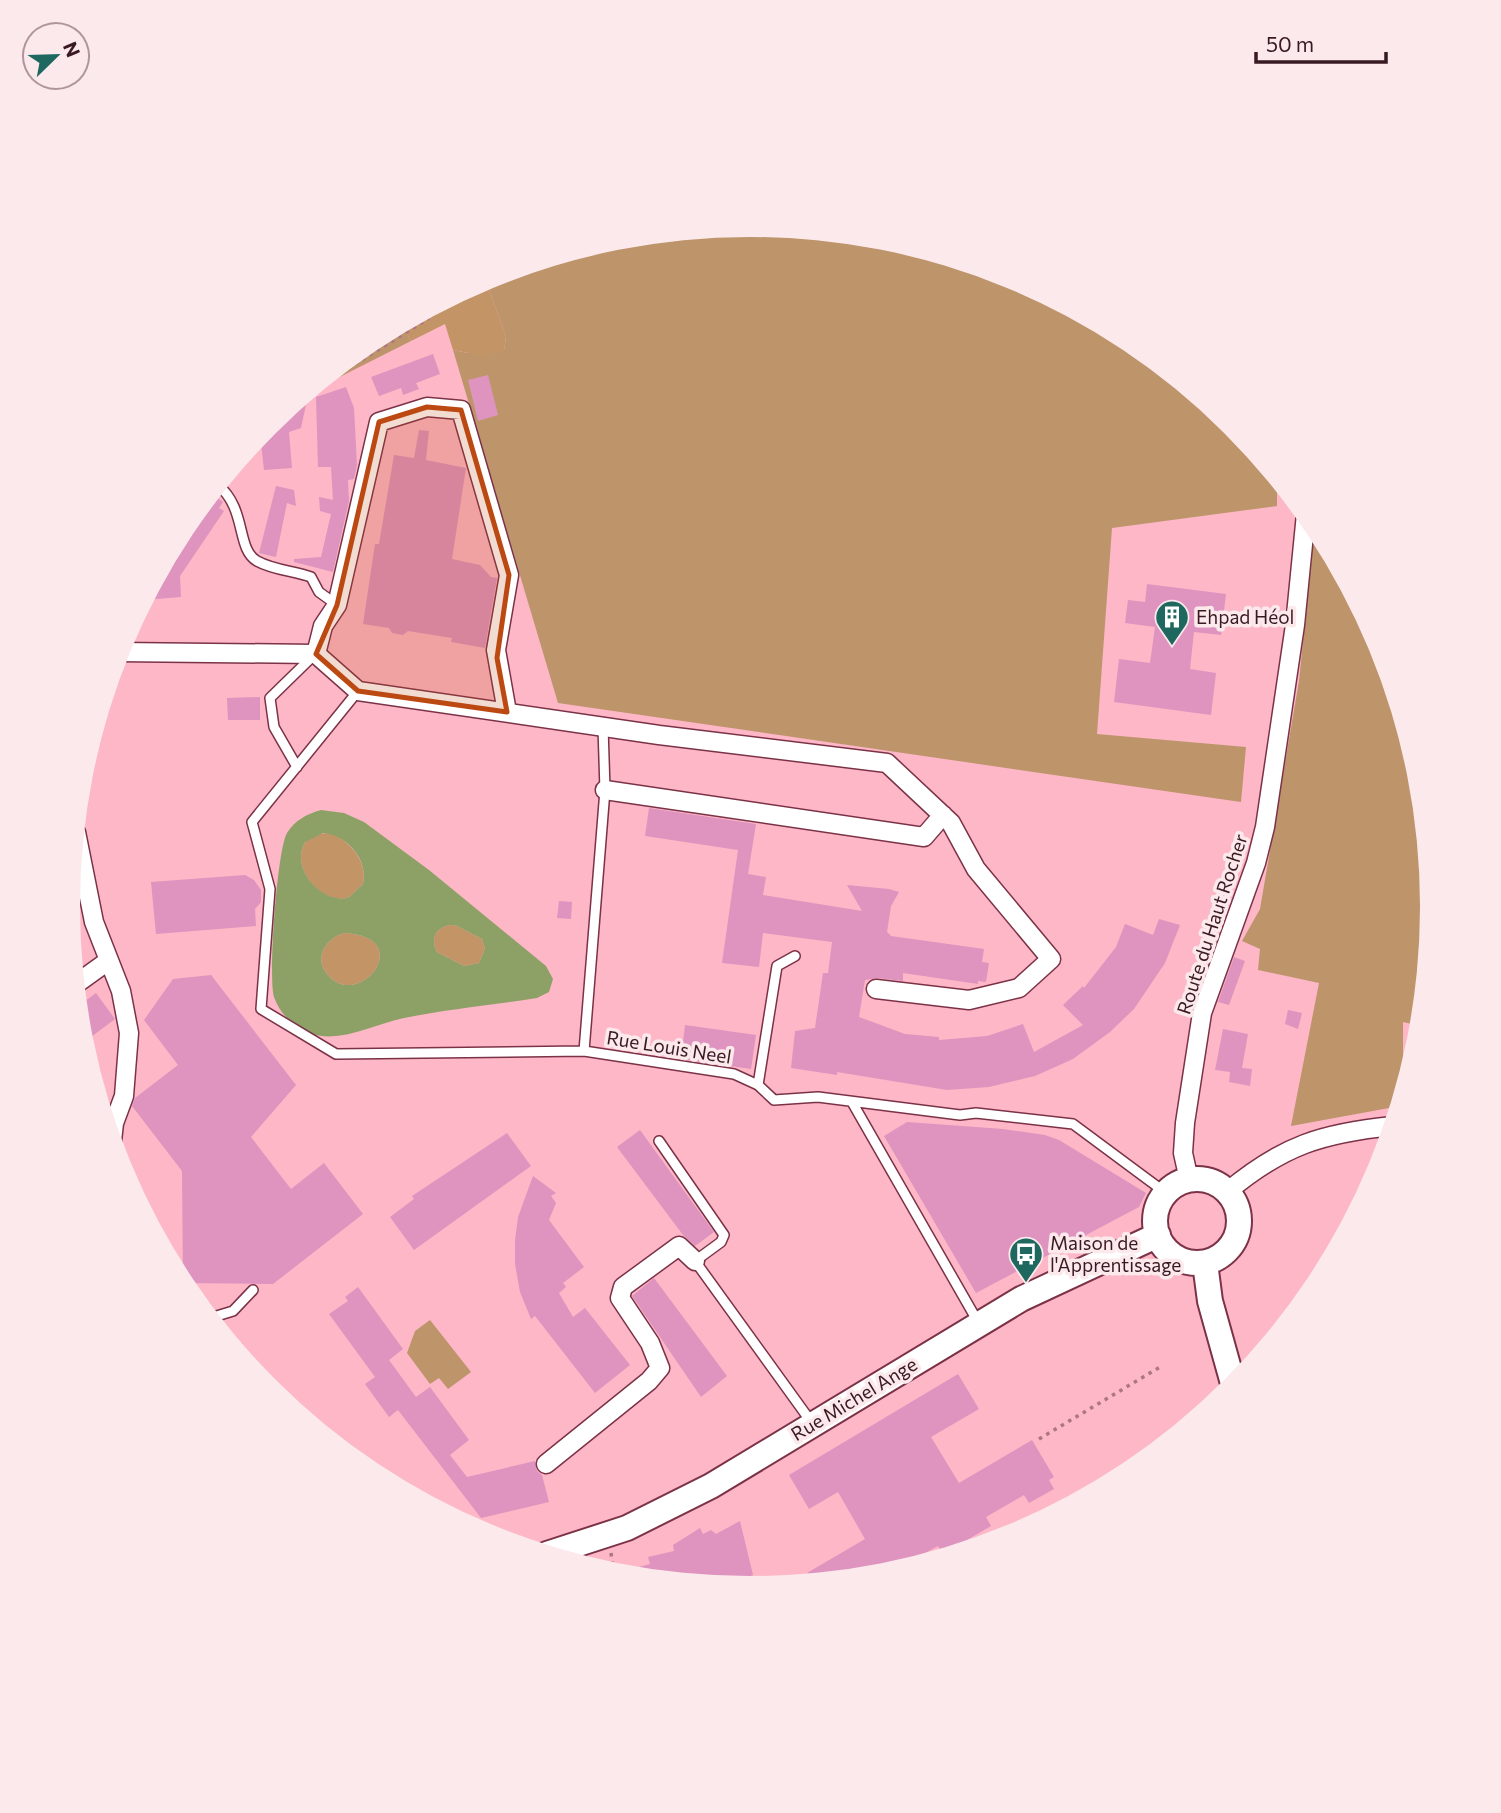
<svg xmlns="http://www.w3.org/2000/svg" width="1501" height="1813" font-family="Commissioner,sans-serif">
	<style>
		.green { fill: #be946b }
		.forest { fill: #c39466 }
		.water { fill: #8da167; fill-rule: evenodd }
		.building { fill: #de94be }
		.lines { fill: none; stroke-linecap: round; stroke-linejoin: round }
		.lane-casing { stroke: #7b3247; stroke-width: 12 }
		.street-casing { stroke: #7b3247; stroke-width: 21 }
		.secondary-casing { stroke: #7b3247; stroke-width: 28 }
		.path { stroke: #ac7682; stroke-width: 3.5; stroke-dasharray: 3.5 5; stroke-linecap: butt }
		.lane { stroke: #fff; stroke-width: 9 }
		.street { stroke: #fff; stroke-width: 18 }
		.secondary { stroke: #fff; stroke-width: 24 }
		.marked { fill: #bc4912; fill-opacity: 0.2; stroke: #bc4912; stroke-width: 5; stroke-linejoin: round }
		.labels { text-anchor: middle; stroke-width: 7; stroke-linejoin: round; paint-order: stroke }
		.poi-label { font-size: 19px; fill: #3a1a22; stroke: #fbe9ec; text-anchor: start }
		.street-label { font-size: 19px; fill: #3a1a22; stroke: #fbe9ec }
	</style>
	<rect width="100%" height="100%" fill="#fdb7c6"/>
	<path class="green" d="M751,224L884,237L1012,276L1130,339L1233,424L1277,478V506L1112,528L1097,734L1246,747L1241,802L558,703L453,350L468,353L504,350L506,337L485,278L490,276L618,237Z
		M401,323L411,341L302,396L372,339Z
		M1315,524L1381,646L1420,774L1433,907L1421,1026L1403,1022V1094L1400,1106L1291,1126L1319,983L1258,970L1260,949L1242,941L1260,909L1299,681Z
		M430,1320L471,1372L448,1389L439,1378L430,1384L407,1353L415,1331Z"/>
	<path class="forest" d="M485,278L506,337L504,350L484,356L453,350L445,324L411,341L401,323Z
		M330,833C350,841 368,861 363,884L348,898C320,904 290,868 305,842L316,834Z
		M455,925L482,939L485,949L479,963L464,966L437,952C429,937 438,924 455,925Z
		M344,933C419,937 358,1013 327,974C313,957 327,938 344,933Z"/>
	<path class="water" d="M321,810L344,813L364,822L429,870L546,966L553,979L549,992L537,998C493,1005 448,1009 404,1018C374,1024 343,1043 311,1034C294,1028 280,1014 274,997C268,979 277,850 287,833C295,820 307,814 321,810ZM323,833C347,835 369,860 363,884L348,898C320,903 290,868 305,842ZM455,925L482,939L485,949L479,963L464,966L437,952C429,937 438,924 455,925ZM344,933C419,937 358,1013 327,974C313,957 327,938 344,933Z"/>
	<path class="building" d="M433,354L440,374L416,383L419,389L403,395L401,388L379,396L371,377Z
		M488,375L498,415L478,421L468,380Z
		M346,387L354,408L357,465L354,479L348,480L349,501L333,572L294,562V559L321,557L331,514L320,511L319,497L333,500L331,467H318L316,397Z
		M307,400L301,428L289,432L292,468L264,470L260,434L290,406Z
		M419,430L429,431L426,460L466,468L452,559L480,565L491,577L497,578L485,648L451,642L452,638L408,631L403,635L392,633L389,628L363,624L375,544H379L394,455L414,458Z
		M276,486L294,490L296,506L287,503L276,557L259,553Z
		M211,493L223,502L219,508L224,511L180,576L181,597L144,600L183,527Z
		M1147,584L1226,594L1221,635L1194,632L1190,669L1216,673L1211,715L1114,702L1119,659L1150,663L1155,627L1125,623L1128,600L1145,602Z
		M260,697V720H228L227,698Z
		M649,808L756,824L748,874L766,877L763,895L862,911L847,885L889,889L899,892L891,906L887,932L891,936L984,949L982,962L989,963L986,982L978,981V984L903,973V981L877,978L865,980L859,1017L905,1034L939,1037V1040L987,1036L1023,1024L1034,1052L1083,1025L1063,1005L1083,986L1084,988L1116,947L1125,924L1153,935L1159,919L1180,925L1165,963L1134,1009L1110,1032L1073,1059L1035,1076L989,1087L947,1090L837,1072V1075L791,1068L795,1031L815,1028L823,973H828L832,942L763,933L759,967L722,963L738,850L645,836Z
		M245,875L254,880L261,890V902L255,909L256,926L156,934L151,882Z
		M559,901L572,902L571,919L557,918Z
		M1234,957L1245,961L1229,1005L1218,1002Z
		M211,975L296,1085L251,1137L291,1189L324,1163L363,1214L273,1284L183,1283L182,1171L132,1106L135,1098L178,1065L144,1020L173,979Z
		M96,993L115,1019L83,1043L78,1006Z
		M1288,1010L1302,1013L1298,1029L1285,1024Z
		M685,1025L756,1035L751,1069L681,1059Z
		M1223,1029L1248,1034L1242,1068L1252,1069L1250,1086L1229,1082L1230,1072L1215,1070Z
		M907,1122L1003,1129L1045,1135L1059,1140L1146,1193L1139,1207L976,1293L884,1136Z
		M640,1130L714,1232L695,1246L683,1235L617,1147Z
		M507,1133L531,1166L414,1250L390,1217L414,1199L412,1196Z
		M533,1176L556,1193L551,1196L556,1203L549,1220L584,1267L563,1283L566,1287L559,1293L573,1317L585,1308L630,1365L595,1393L535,1316L531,1319L520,1292L515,1264V1240L518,1217Z
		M654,1278L727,1376L701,1397L632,1296Z
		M358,1287L403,1349L389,1360L416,1397L430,1387L469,1440L450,1455L467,1477L535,1461L537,1471L542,1475L549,1502L481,1518L398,1410L389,1417L365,1384L375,1377L329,1314L348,1301L345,1297Z
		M958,1374L979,1409L931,1437L959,1483L1032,1440L1054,1477L1049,1480L1054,1489L1029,1503L1024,1495L986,1517L991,1526L943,1554L938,1546L883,1576L812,1583L807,1573L865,1539L838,1492L809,1509L789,1475Z
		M740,1521L753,1575L742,1580L745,1588L613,1574L650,1564L648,1557L674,1551L673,1545L700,1528L703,1534L711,1530L716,1534Z"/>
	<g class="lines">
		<g class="lane-casing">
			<path id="lane" d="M218,485C247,509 236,549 257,561C273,570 294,571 311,577L319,592L337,605
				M358,691L252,822L270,889L261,1009L336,1054L584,1051
				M603,727L605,790L584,1051L734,1074L758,1085L774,1100L818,1097L960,1115L976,1113L1073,1124L1166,1193
				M297,767L274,727L270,698L314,655
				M758,1085L777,966L795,956
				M852,1102L978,1322
				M659,1141L724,1235L721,1242L695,1261L812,1423
				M210,1318L233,1311L253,1290
				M1232,1371L1251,1367"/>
		</g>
		<g class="street-casing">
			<path id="street" d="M118,652L316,654L323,626L337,605L379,422L427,407L461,410L509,575L496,650L507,712
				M316,654L358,691L659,735L887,763L951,823L976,869L1051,959L1019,988L969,1000L876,989
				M605,790L924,837L943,815
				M76,832L94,922L121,991L129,1033L124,1096L114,1123L112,1141
				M76,984L108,961
				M1189,1180L1183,1153L1185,1123L1202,1013L1256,863L1265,827L1295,625L1306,514
				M1227,1192C1283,1145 1323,1133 1393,1126
				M546,1464L649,1381L660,1368L650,1343L620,1298L623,1287L679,1246L695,1261"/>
		</g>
		<g class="secondary-casing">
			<path id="secondary" d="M1155 1221a42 42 0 1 1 84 0a42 42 0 1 1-84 0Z
				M1205,1263L1210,1301L1234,1387
				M547,1554L627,1528L711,1486L1021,1299L1158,1235"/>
		</g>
		<path class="path" d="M324,378L357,363L428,319L429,308
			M1039,1439L1160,1367
			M611,1553L614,1575"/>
		<use href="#lane" class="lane"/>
		<use href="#street" class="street"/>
		<use href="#secondary" class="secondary"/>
	</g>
	<path class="marked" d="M427,407L461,410L509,575L497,658L507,712L358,691L316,654L337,605L379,422Z"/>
	<defs>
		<g id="building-pin" transform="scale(1.75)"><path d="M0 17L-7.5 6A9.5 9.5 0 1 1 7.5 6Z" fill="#1e6860" stroke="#fbe9ec"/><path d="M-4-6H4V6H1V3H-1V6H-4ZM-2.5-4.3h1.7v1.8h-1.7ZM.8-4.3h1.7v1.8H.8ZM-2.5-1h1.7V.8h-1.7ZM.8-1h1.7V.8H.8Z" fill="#fff"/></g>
		<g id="bus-pin" transform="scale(1.75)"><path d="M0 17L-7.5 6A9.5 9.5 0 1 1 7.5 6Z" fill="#1e6860" stroke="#fbe9ec"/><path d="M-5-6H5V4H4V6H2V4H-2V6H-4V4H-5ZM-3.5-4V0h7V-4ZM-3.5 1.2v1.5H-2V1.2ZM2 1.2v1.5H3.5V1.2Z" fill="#fff"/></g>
	</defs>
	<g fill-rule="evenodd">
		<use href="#building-pin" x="1172" y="617"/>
		<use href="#bus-pin" x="1026" y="1254"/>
	</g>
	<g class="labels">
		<g class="poi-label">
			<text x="1196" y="624">Ehpad Héol</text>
			<text x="1050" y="1250">Maison de<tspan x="1050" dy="22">l'Apprentissage</tspan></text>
		</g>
		<g class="street-label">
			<text transform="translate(1212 924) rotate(-72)" y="7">Route du Haut Rocher</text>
			<text transform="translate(669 1047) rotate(9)" y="7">Rue Louis Neel</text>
			<text transform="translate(854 1399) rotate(-31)" y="7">Rue Michel Ange</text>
		</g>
	</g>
	<path d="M0 0H1501V1813H0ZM749 237H751A669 669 0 0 1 1420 906V907A669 669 0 0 1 751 1576H749A669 669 0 0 1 80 907V906A669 669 0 0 1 749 237Z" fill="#fbe9ec" fill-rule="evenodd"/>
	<g transform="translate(56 56) rotate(67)"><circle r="33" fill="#fbe9ec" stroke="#ae969b" stroke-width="2"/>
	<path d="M0-5L12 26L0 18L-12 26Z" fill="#1e6860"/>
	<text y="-10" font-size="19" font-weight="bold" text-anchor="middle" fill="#3a1a22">N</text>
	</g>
	<path d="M1256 52v10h130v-10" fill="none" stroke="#3a1a22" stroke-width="3.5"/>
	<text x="1266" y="52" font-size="21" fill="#3a1a22" stroke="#fbe9ec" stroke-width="5" paint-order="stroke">50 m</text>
</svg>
